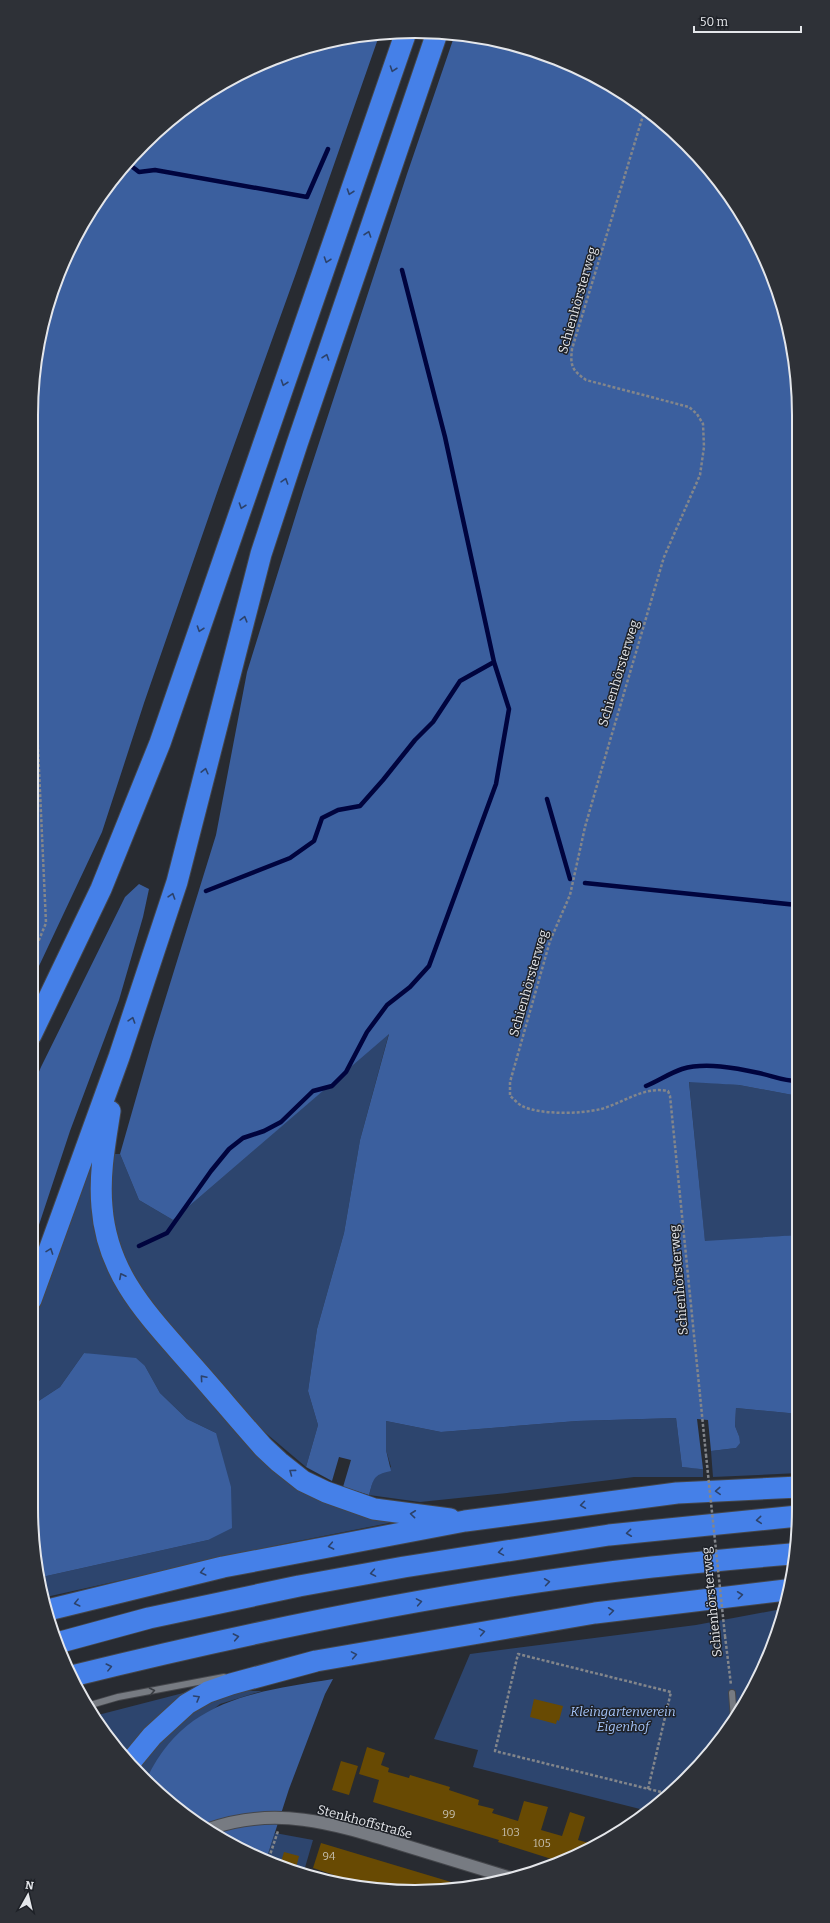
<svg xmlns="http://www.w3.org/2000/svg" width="830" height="1923" font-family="Bitter,serif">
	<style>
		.green { fill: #2d456e }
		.forest { fill: #3b5f9e }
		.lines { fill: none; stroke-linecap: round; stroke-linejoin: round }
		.stream { stroke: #00043e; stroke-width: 4.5 }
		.building { fill: #684a03 }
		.service-casing { stroke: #44464b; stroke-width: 8 }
		.minor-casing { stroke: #44464b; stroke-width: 14 }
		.motorway-casing { stroke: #44464b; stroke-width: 23 }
		.path { stroke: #83868b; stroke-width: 2.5; stroke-dasharray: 3 2; stroke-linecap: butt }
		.service { stroke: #777b82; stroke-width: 6 }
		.minor { stroke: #777b82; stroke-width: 12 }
		.motorway { stroke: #4580e8; stroke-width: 21 }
		.path-bridge { stroke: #83868b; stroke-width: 2.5; stroke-dasharray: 3 2; stroke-linecap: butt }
		.oneway { stroke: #2c426b }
		.oneway2 { stroke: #393c42 }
		.labels { text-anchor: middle; stroke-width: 3; stroke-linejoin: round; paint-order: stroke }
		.number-label { font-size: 11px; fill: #c5bfb0 }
		.street-label { font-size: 13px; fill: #e4e6ea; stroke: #1e2127 }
		.park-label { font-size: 13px; font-style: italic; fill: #a5c5fa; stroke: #1e2127 }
		.rim { fill: none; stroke: #e4e6ea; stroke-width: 2 }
	</style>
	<rect width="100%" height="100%" fill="#282b31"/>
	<path class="green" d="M389,1033L360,1140L344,1233L317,1329L308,1391L318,1425L306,1467L261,1429L149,1304L120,1255L110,1219L111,1154H120L139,1200L173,1220Z
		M689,1081L739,1085L798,1096V1235L705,1242Z
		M89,1169H92V1202L94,1230L102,1251L252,1449L387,1520L389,1523L288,1543L46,1597L42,1577L208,1540L216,1433L187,1419L160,1393L145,1366L84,1353L60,1387L31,1406V1325Z
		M736,1408L799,1414V1473L713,1477L711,1451L736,1448L739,1436L735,1426Z
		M676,1418L682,1467L703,1469V1477H634L507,1493L420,1502L369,1495L374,1477L391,1467L386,1450V1421L441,1432L577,1421Z
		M782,1609L779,1632L748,1700L704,1761L644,1810L473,1767L478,1750L434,1739L470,1654L696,1625Z
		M191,1691H262L220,1704L168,1745L147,1778L126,1761L94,1716Z
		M275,1833L313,1840L304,1871L267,1857Z"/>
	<path class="forest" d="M380,33L295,276L219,487L144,703L102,832L31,983V415L51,291L83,223L126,162L181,110L245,71L316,44Z
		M455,34H465L539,51L649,110L720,181L770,268L796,365L798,1096L739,1085L689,1082L705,1241L798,1235L799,1414L736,1408L735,1426L739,1436L740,1443L736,1448L711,1451L708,1420L697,1419L703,1469H700L682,1467L676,1418L577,1421L441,1432L386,1421V1450L391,1471C372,1475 374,1479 369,1495L343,1487L351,1460L339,1457L332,1481L306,1467L318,1425L308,1391L317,1329L344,1233L360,1140L389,1034L173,1220L139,1200L120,1154L152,1042L216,835L247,672L303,492L407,174Z
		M139,884L149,889L143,917L119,1000L70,1131L31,1249V1090L41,1067L125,897Z
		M84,1353L136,1358L145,1366L160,1393L187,1419L216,1433L231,1487L232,1528L208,1540L42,1577L31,1508V1406L60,1387Z
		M333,1679L325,1694L289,1789L267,1857L223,1841L147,1778C185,1698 256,1692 333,1679Z"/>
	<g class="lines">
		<path class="stream" d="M126,162L139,172L155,170L307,197L328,149
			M547,799L570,879
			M585,883L797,905
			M206,891L290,858L314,841L322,818L338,810L360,806L383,780L415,740L433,722L460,681L494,662
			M646,1086C658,1081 670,1073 682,1069C705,1062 736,1068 759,1073C773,1076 783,1081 798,1081
			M139,1246L167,1233L211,1171L229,1149L243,1138L264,1131L281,1122L313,1091L332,1086L346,1072L367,1032L387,1005L410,987L429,966L496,784L509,709L494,662L445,437L402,270"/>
	</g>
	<path class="building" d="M534,1699L563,1706L559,1721L557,1720L556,1724L530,1717Z
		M367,1747L385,1753L381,1765L389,1768L388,1772L409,1778L410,1775L450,1787L449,1790L479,1800L478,1805L494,1809L492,1813L518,1821L524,1801L548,1807L541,1830L562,1836L570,1812L585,1817L578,1840L596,1845L561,1862L498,1842L499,1840L373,1802L379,1780L359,1774Z
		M341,1761L358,1766L349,1795L332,1790Z
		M321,1843L461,1885L460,1889L340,1885L332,1881L334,1875L313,1868Z
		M284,1852L299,1856L296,1868L281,1862Z"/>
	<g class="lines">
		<g class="service-casing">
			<path id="service" d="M732,1693L734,1719
				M87,1706L118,1697L224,1677"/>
		</g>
		<g class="minor-casing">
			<path id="minor" d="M209,1829C277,1805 335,1824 400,1844C437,1855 474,1867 511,1878"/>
		</g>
		<g class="motorway-casing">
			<path id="motorway" d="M31,1035L101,889L160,743L406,32
				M110,1111C105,1143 99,1174 102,1207C107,1274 147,1314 189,1362C214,1390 238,1419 263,1447L279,1462L303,1481L326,1492L374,1509L450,1519
				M31,1300L119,1057L177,882L261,554L297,444L437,33
				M48,1610L223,1567L465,1521L677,1493L799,1487
				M57,1643L149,1618L299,1586L404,1567L609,1535L798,1516
				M72,1676C262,1629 457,1589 652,1567C699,1562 745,1558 791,1554
				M130,1764L133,1759L152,1736L187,1704L208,1692L231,1684L316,1661L595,1613L786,1590"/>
		</g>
		<path class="path" d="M645,109L572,349C570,366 572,370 586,380L689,407L697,414L703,424L704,447L700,475L664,557L604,761L585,827L570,895L550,941L510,1082V1096C514,1099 518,1104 522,1106C540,1115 581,1114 601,1109C623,1103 644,1086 668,1091L670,1096L706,1455
			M31,959L46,923L31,595
			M725,1636L731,1685
			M648,1789L671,1692L518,1654L495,1751L665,1793
			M269,1858L278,1831"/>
		<use href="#service" class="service"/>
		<use href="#minor" class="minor"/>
		<use href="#motorway" class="motorway"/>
		<path class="path-bridge" d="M706,1455L725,1636"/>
	</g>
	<defs><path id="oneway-chevron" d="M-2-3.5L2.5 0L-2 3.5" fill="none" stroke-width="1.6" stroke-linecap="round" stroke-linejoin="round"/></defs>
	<g class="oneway">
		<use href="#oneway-chevron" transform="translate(393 69) rotate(109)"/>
		<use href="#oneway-chevron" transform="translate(350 192) rotate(109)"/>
		<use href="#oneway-chevron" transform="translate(368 234) rotate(-71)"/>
		<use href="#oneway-chevron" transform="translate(327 260) rotate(109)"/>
		<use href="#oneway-chevron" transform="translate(326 357) rotate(-71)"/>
		<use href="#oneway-chevron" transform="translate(284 383) rotate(109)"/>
		<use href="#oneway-chevron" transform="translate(285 481) rotate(-72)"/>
		<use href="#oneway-chevron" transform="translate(242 506) rotate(109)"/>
		<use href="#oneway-chevron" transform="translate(244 619) rotate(-75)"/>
		<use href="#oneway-chevron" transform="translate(200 629) rotate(109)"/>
		<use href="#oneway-chevron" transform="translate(205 771) rotate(-76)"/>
		<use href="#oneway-chevron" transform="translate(172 896) rotate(-72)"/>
		<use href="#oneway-chevron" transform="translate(132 1020) rotate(-72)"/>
		<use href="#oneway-chevron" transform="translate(50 1251) rotate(-70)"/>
		<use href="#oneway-chevron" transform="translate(122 1276) rotate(-117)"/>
		<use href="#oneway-chevron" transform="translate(203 1378) rotate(-131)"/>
		<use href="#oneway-chevron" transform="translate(292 1472) rotate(-143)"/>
		<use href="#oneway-chevron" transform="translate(718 1491) rotate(177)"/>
		<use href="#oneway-chevron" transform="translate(583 1505) rotate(172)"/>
		<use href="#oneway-chevron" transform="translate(413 1514) rotate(-174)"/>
		<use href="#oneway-chevron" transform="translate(759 1520) rotate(175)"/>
		<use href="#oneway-chevron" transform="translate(629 1533) rotate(174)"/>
		<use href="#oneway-chevron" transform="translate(331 1546) rotate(169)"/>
		<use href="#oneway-chevron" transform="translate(501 1552) rotate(171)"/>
		<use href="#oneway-chevron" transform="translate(203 1572) rotate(166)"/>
		<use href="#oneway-chevron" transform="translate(373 1573) rotate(170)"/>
		<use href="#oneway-chevron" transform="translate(547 1582) rotate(-8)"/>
		<use href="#oneway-chevron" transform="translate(740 1595) rotate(-7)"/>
		<use href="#oneway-chevron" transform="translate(419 1602) rotate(-10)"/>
		<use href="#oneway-chevron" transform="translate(77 1603) rotate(166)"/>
		<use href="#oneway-chevron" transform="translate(611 1611) rotate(-7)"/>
		<use href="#oneway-chevron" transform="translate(482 1632) rotate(-10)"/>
		<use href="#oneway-chevron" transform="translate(236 1637) rotate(-11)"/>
		<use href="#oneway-chevron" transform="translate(354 1655) rotate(-10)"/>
		<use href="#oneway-chevron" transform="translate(109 1667) rotate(-14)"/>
		<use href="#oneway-chevron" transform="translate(197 1698) rotate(-30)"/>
	</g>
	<use class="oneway2" href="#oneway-chevron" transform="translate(152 1691) rotate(-11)"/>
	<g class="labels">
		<g class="number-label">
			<text x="449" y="1818">99</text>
			<text x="511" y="1836">103</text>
			<text x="542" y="1847">105</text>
			<text x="329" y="1860">94</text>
		</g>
		<g class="street-label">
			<text transform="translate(577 300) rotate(-74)" y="5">Schienhörsterweg</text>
			<text transform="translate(618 673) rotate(-73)" y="5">Schienhörsterweg</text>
			<text transform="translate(528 983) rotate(-74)" y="5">Schienhörsterweg</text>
			<text transform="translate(678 1280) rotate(-95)" y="5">Schienhörsterweg</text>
			<text transform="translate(711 1602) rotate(-96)" y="5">Schienhörsterweg</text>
			<text transform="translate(365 1821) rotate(15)" y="5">Stenkhoffstraße</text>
		</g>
		<g class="park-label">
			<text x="623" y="1716">Kleingartenverein<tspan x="623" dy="15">Eigenhof</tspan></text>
		</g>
	</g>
	<path d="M0 0H830V1923H0ZM415 38H415A377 377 0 0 1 792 415V1508A377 377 0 0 1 415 1885H415A377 377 0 0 1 38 1508V415A377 377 0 0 1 415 38Z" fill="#2e3137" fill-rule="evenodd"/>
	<path class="rim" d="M415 38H415A377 377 0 0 1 792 415V1508A377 377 0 0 1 415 1885H415A377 377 0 0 1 38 1508V415A377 377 0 0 1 415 38Z"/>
	<g transform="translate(28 1895) rotate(8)" stroke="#1e2127" stroke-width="3" paint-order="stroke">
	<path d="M0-3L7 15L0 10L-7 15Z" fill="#e4e6ea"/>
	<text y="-6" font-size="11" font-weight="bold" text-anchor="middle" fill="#e4e6ea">N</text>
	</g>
	<path d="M694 26v6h107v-6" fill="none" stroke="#e4e6ea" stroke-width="2"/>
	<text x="700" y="26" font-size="12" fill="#e4e6ea" stroke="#1e2127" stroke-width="3" paint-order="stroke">50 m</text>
</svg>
